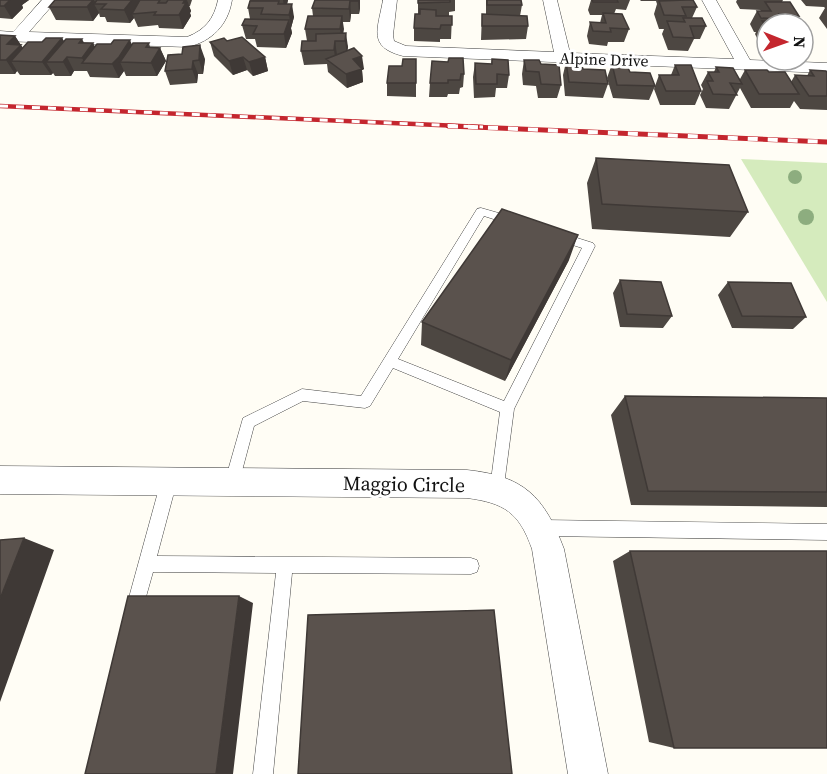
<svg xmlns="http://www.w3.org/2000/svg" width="827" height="774" font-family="'Source Serif 4',serif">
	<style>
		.green { fill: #d5ebbd }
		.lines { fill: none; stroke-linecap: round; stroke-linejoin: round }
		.lane-casing { stroke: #444; stroke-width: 1 }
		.street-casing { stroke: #444; stroke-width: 1 }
		.lane { fill: #fff; fill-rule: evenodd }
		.street { fill: #fff; fill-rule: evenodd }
		.rail-far1-casing { stroke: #c4262e; stroke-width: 4.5 }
		.rail-casing { stroke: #c4262e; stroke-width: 5 }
		.rail-far1 { stroke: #fff; stroke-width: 3; stroke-dasharray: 8; stroke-linecap: butt }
		.rail { stroke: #fff; stroke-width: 4; stroke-dasharray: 10; stroke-linecap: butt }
		.tree { fill: #8dad7f }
		.wall { fill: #4d4742 }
		.shaded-wall { fill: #3f3936 }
		.building { fill: #5a524d; stroke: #3f3936; stroke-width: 1.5 }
		.labels { text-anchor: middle; stroke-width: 6; stroke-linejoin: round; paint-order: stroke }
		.far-street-label { font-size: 16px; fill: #111; stroke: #fff }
		.street-label { font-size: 20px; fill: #111; stroke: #fff }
	</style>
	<rect width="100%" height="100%" fill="#fffdf5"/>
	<path class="green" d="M741,159L827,163V302Z"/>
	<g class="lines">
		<g class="lane-casing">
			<path id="lane" d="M481,208L516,218L517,221L512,225L484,216L398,359L504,401L582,248L554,239L552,236L558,232L593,243L595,246L514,409L503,493L498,495L493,493L490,488L500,412L393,368L370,406L365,408L303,401L254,426L238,486L233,488L228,486L225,481L243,418L302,389L361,396L477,209Z
				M169,474L174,476L177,481L157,556L471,558L477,560L479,566L477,572L471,574L292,573L273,774H253L276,573L153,572L140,618L134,621L128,618L125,612L161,481L164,476Z
				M542,520L827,524V540L542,536L536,534L534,528L536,522Z"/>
		</g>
		<g class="street-casing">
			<path id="street" d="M42,0H57L29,32L187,37C205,30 214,19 218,0H232C228,25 212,41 188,47L0,41V31L13,32Z
				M383,0H397L393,35L394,41L406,46L554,52L543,0H557L570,53L734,59L702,0H716L750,60L827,63V73L403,56C367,47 378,29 383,0Z
				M0,466L467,470C524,476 544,496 564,549L608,774H568L532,549C519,512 504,503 467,498L0,494Z"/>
		</g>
		<use href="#lane" class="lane"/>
		<use href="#street" class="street"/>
		<g class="rail-far1-casing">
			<path id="rail-far1" d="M0,106L483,127"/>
		</g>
		<g class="rail-casing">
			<path id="rail" d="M448,126L827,142"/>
		</g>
		<use href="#rail-far1" class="rail-far1"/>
		<use href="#rail" class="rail"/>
	</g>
	<g class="tree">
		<circle cx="795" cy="177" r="7"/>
		<circle cx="806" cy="217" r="8"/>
	</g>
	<path class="wall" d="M0,0H29L22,5L23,8L12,19L0,18Z
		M55,0H192L190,6H189L191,11L190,13L191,16L183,29L159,28L158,25L138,27L134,18L130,23L107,22L105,17H100L99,13L93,21L56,20L49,7Z
		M250,0H288L287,4L294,17L291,28L292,33L286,48L257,47L255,39H246L242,25L250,19L248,8Z
		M315,0H360V8L359,14H351L350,22H343V33L348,47L347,51L364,69L362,70L363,82L347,88L328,72L327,64L304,65L301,51L307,41L305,29L313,16L312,8Z
		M418,0H455V11L449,12V16H452L451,39H440V42L414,41V28L418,14Z
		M486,0H521L522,5L520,16L528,26L526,39L481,40L482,14L486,15Z
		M591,0H630L626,10L616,9L614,14L629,29L624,42H608L607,46L589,44L587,36L590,22L600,23L602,15H590L588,10Z
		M640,0H693L697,7L692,18L706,26L700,39H694L688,51L668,50L662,34L664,29H659L654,14L657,4L656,1H641Z
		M737,0H783L782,2L799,16L796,22L767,24V42H759L755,34L756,32H754L750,24L757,11H760L761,10L740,9L736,2Z
		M801,0H827V29L819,18L825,8L824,7L806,6Z
		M803,29L811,42L803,55Z
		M0,35L15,36L23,48L42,42L62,38L64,41L93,43L95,47L149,43L150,47L160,48L166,61L157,76H126L124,71L119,78L90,77L87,71H74L71,76H55L53,73L51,75H20L17,71L15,74H0Z
		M227,41L265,57L268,71L253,76L247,70L233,75L214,56L210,42Z
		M168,55L205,59L203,74H198L197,83L170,85L165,71Z
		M416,59V97L387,96V83L402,66Z
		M492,59L509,75L507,88H496L495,97L474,98L473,77L475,63L491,64Z
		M524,60L541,64L561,85L557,98H538L536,86L523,85L522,74Z
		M432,61L464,74L463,87L460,88L459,94H448L447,97H429L430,83Z
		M566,62L583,69L608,84L603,98L565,96L563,75Z
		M612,64L655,86L649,100L613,98L607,78Z
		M675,65L701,91L695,105H660L654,89L659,75H671Z
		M716,67L740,79L745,70L769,72L791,82L795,75L807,76L810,70L827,73V110L800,109L794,101L790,108H751L740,88L729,109L706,108L700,95L703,89L701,85L708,72H714Z
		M596,158L748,212L730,237L592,229L587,183Z
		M569,260L505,381L421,345L422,322Z
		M620,280L672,316L663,328L620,327L613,293Z
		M728,282L806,317L793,329L732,328L718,295Z
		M625,396L827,398V507L631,505L611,415Z
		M630,551L674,748L649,742L613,561Z"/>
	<path class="shaded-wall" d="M10,0H29L22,5L23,8L12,19L4,6Z
		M93,0H94L96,4H94L99,13L93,21L87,7Z
		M132,0H145L132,14L134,18L130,23L124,10Z
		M185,0H187L191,11L190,13L191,16L183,29L179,15Z
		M283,0H288L285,12Z
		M358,0H360V8L359,14Z
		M350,1L351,14L350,22L349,9Z
		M292,4L294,17L291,28L289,15Z
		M342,16L344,29L342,42L340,29Z
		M289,20L292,33L286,48L284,34Z
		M346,33L348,47L347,55L345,41Z
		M15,36L29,58L11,61L17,71L15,74L6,60L7,44Z
		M62,38L69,52L46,62L53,73L51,75L42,62Z
		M82,39L88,50L93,43L100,57L85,63L82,58L79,43Z
		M130,40L136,54L120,62L124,71L119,78L112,64Z
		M335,41L337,55L336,64L334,50Z
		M200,45L205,59L203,74L199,60Z
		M160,48L166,61L157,76L151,63Z
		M362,56L364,69L362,70L363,82L347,88L346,74L353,59Z
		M67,57L74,71L71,76L63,62Z
		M243,57L247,70L233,75L229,61Z
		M265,57L268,71L253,76L249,62Z
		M193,61L198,74L197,83L192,69Z
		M578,235L569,260L505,381L511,360Z
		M24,538L54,550L0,702V599Z
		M239,596L253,603L233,774H216Z"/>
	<path class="building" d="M0,0H10L4,6H0Z
		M55,0H93L87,7H49Z
		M97,0H132L124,10L101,9L106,4H94Z
		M140,0H160L158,3H166L168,0H185L183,3H186L179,15H154L156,12L132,14Z
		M315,0H358V1H350L349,9L312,8Z
		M418,0H450V2L418,3Z
		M487,0H521L522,5H487Z
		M592,0H617L618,2H593Z
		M687,0H693L697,7H682L686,16L664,15L659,1Z
		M250,1H279L278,4H292L289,15L261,14L263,8H248Z
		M765,2H790L799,16L779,14L782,19L761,18L757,11H771Z
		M420,9L436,10V16H452V25H441L440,29L414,28L415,14H420Z
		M603,13L622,14L629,29L610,28L611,32L593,31L590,22L606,23Z
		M482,14L527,16L528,26H482Z
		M308,16H342L340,29H305Z
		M683,18H702L706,26H690L694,38L673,37L667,21L685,22Z
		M245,19L289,20L284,34H253L257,26L242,25Z
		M762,21L798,22L799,24H767V28Z
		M803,29L811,42L803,41Z
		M346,33L345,41H335L334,50L301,51L302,41H316V34Z
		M0,35L15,36L7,44L21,45L6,60H0Z
		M242,37L265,57L249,62L243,57L229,61L210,42L224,38L227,41Z
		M46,38H62L42,62L11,61L28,42H42Z
		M66,39H82L79,43H93L82,58L67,57L63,62H46Z
		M114,40H130L119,57L112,64L82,63L97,44H111Z
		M133,43H149L146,47L160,48L151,63L120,62Z
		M200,45L199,60L193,61L192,69L165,71L168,55L182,54L183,47Z
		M354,48L362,56L353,59L362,69L346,74L326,59Z
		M449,58H463L464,74H461L460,80H448V83H430L432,61L448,62Z
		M403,59H416V83H387L389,66H402Z
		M492,59L508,60L509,75L497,74V84H476L475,63L492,64Z
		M524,60H539L541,64L559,65L561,85L541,84L539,72L526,71Z
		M566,62H581L583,69L605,70L608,84L569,82Z
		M612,64H626L630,72L650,73L655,86L617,85Z
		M675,65H691L701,91H666L659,75H679Z
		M716,67L733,68L742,84L730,83L737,95L713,94L707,81H713L708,72H719Z
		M745,70H767L769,72H785L799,94H759Z
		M810,70L826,71L827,73V96H809L795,75L814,76Z
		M596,158L729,165L748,212L602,204Z
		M502,209L578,235L511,360L422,322Z
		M620,280L661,282L672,316L627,314Z
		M728,282L791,283L806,317L742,316Z
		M625,396L827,398V492L648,491Z
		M24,538L0,599V540Z
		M630,551H827V748H674Z
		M128,596H239L216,774H85Z
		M494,610L512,774H298L308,615Z"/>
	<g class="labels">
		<g class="far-street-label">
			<text transform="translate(604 59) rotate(2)" y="6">Alpine Drive</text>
		</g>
		<g class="street-label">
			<text transform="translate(404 484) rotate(1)" y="7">Maggio Circle</text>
		</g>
	</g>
	<g transform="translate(785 42) rotate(91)"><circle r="28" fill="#ffffff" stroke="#a0a0a0" stroke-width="1.5"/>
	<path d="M0-4.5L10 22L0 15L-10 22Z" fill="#c4262e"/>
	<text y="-9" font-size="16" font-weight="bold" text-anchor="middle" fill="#111111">N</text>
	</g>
</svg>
